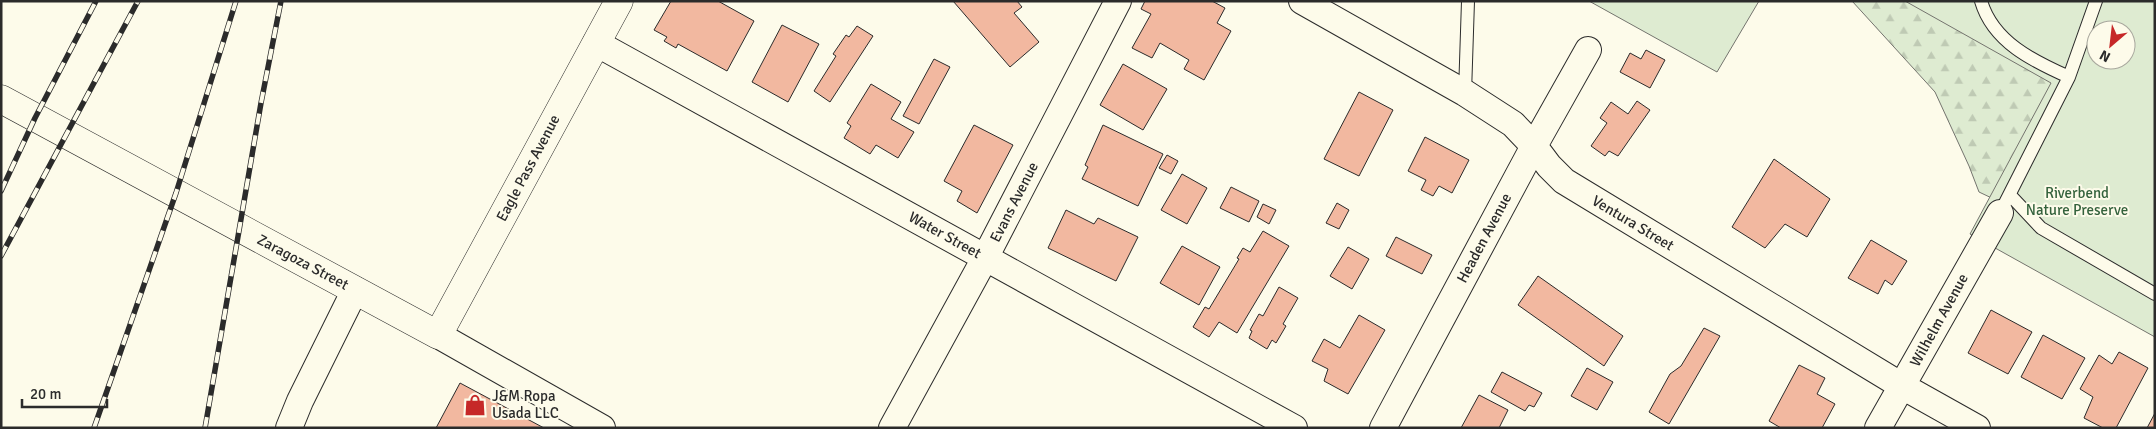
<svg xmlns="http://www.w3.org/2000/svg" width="2156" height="429" font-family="Signika,sans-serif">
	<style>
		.forest { fill: url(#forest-firs); stroke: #74746e; fill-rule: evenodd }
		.park { fill: #deebd1; stroke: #74746e; fill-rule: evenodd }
		.building { fill: #f2b8a0; stroke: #2b2b2b }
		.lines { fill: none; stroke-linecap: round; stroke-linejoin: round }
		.service-casing { stroke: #2b2b2b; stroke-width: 14 }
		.minor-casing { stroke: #2b2b2b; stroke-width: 28 }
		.tertiary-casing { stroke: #2b2b2b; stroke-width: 29 }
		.service { stroke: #fdfbea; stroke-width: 12 }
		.minor { stroke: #fdfbea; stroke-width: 26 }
		.tertiary { stroke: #fdfbea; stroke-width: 28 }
		.rail-casing { stroke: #2b2b2b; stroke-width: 5.5 }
		.rail { stroke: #fdfbea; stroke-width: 4; stroke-dasharray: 11; stroke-linecap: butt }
		.labels { text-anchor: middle; stroke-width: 4; stroke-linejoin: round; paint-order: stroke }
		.street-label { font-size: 15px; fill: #2b2b2b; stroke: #fdfbea }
		.park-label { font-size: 15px; fill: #34623c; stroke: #fdfbea }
		.poi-label { font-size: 15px; fill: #2b2b2b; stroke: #fdfbea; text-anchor: start }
	</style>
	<defs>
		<pattern id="forest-firs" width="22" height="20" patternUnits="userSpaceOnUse" patternTransform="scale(1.25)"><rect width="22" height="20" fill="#deebd1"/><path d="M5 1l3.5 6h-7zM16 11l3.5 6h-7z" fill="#bfcab4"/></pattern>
	</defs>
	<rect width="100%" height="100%" fill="#fdfbea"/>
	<path class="forest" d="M1852,1H2155L2074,237L1979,192L1969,166L1935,92ZM2096,30H2126V60H2096Z"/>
	<path class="park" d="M1589,1H1759L1717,72Z
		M1905,1H2155V337L1970,234L2051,83ZM2096,30H2126V60H2096Z"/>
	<path class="building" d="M671,1H718L754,21L727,71L678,44L676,48L664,41L667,37L654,30Z
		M953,1H1017L1022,7L1014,13L1039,42L1010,67Z
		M1145,1H1212L1225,8L1217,23L1231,31L1204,80L1184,69L1189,60L1160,43L1152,58L1132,48L1151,14L1141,9Z
		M782,25L819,44L788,102L752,82Z
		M857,26L873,36L830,102L814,91L836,56L833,54L846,35L849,37Z
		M1646,50L1665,60L1650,88L1620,72L1630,53L1641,59Z
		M934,59L950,67L919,124L903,116Z
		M1123,64L1167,89L1143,130L1100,105Z
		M871,84L901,102L891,119L914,132L898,158L876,145L870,154L844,138L851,126L847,123Z
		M1359,92L1393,110L1359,176L1324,159Z
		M1637,101L1650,110L1618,156L1609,151L1605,156L1591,146L1607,123L1600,118L1611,102L1628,114Z
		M974,125L1013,145L977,213L957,201L962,191L944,181Z
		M1103,125L1163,154L1138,206L1082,179L1088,167L1085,165Z
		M1425,137L1469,160L1452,193L1439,186L1433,196L1421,190L1426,180L1408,171Z
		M1167,155L1178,161L1171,174L1159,168Z
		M1774,159L1830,199L1807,237L1785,224L1765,248L1732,227Z
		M1182,174L1207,188L1187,224L1161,210Z
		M1231,187L1259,201L1249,222L1220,208Z
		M1337,203L1349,210L1339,229L1326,223Z
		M1263,204L1276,210L1269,224L1257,217Z
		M1066,210L1094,224L1098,218L1138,237L1116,281L1048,248Z
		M1263,231L1289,246L1237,333L1219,322L1209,337L1193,327L1205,307L1209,309L1239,259L1237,258L1243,248L1250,252Z
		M1396,237L1432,255L1422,274L1386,256Z
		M1871,240L1907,261L1892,285L1885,280L1878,294L1848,278Z
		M1182,246L1220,267L1199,305L1160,283Z
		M1348,247L1369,259L1352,289L1330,276Z
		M1538,276L1623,336L1604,366L1518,305Z
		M1279,287L1298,298L1283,324L1286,326L1276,343L1272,340L1267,349L1249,338L1252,331L1250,330L1259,314L1263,316Z
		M1991,310L2032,332L2008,374L1968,353Z
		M1359,315L1385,330L1348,394L1324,381L1328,369L1312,361L1324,339L1340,348Z
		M1704,328L1720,336L1669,424L1649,412L1670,374L1681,366Z
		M2043,335L2085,358L2062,399L2021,377Z
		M2119,352L2148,368L2116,428H2103L2084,418L2093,397L2080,389L2099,355L2112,364Z
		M1799,365L1825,378L1817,394L1835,404L1822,428H1781L1769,421Z
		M1587,368L1613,382L1597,410L1571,396Z
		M1502,372L1542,393L1534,407L1529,405L1525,411L1491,392Z
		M460,383L544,428H436Z
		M1479,395L1508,410L1499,428H1461Z
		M2155,413V428H2147Z"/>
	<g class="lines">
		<g class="service-casing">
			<path id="service" d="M1981,1C1993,42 2033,61 2069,77
				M1465,93L1468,1
				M2010,195L2041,228L2155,294
				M2000,213L2069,77L2096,1"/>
		</g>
		<g class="minor-casing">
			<path id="minor" d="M1302,1L1465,93L1513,124L1534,146L1549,166L1564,181L1902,386L1977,428
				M596,43L1294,428
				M438,335L602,428
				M289,428L300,401L355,290
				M892,428L985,258L1118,1
				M1383,428L1534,146L1588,50
				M1878,428L2000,213"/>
		</g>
		<g class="tertiary-casing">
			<path id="tertiary" d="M1,99L438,335L619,1"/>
		</g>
		<use href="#service" class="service"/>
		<use href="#minor" class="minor"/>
		<use href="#tertiary" class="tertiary"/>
		<g class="rail-casing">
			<path id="rail" d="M1,191L35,118L96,1
				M1,256L138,1
				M94,428L176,193L236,1
				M205,428L261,103L281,1"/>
		</g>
		<use href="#rail" class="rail"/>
	</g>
	<defs>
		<g id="shop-bare" transform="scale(1.725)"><path d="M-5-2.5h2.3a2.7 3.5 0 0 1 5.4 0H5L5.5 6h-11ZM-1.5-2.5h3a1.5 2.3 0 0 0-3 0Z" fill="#c62828" stroke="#fdfbea" stroke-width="2.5" paint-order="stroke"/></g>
	</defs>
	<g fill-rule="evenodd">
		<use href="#shop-bare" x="475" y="405"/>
	</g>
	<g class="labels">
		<g class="street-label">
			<text transform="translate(528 168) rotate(-62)" y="5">Eagle Pass Avenue</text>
			<text transform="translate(1014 202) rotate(-63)" y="5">Evans Avenue</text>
			<text transform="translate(1633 223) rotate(31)" y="5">Ventura Street</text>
			<text transform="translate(945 235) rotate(29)" y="5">Water Street</text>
			<text transform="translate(1484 238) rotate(-62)" y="5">Headen Avenue</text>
			<text transform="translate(303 262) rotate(28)" y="5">Zaragoza Street</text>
			<text transform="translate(1939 320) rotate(-61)" y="5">Wilhelm Avenue</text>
		</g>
		<g class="park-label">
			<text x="2077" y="198">Riverbend<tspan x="2077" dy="17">Nature Preserve</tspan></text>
		</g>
		<g class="poi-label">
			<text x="492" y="401">J&amp;M Ropa<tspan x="492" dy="17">Usada LLC</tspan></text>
		</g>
	</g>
	<rect width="2156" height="429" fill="none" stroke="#2b2b2b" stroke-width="5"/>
	<g transform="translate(2111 45) rotate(208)"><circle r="24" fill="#fdfbea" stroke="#a9a89e"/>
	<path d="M0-4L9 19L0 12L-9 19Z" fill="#c62828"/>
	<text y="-8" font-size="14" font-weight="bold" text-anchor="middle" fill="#2b2b2b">N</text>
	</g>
	<path d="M22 399v8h85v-8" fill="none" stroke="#2b2b2b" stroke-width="2.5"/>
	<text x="30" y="399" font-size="15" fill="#2b2b2b" stroke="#fdfbea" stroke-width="4" paint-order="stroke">20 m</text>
</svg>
